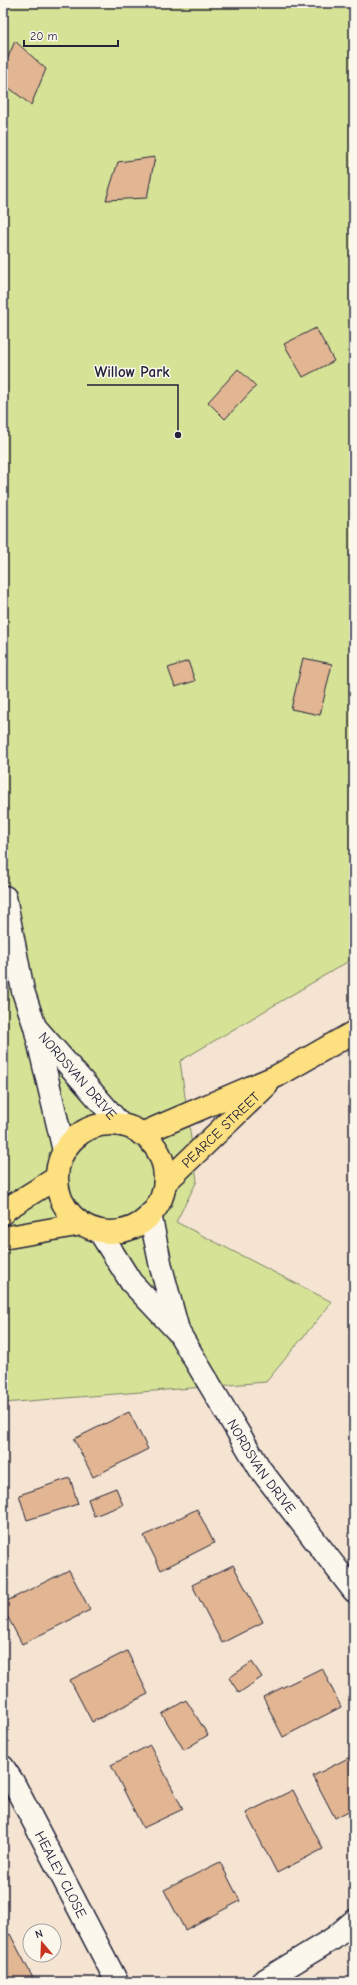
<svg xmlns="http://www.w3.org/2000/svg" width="357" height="1985" font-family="'Comic Neue',sans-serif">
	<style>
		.green { fill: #d6e396; stroke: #7c8268 }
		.building { fill: #e2b692; stroke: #22223b }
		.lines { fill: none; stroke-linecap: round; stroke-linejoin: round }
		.minor-casing { stroke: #22223b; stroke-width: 25 }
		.major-casing { stroke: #22223b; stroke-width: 25 }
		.minor { stroke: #fbf7ec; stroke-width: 22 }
		.major { stroke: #fde080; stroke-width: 22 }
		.labels { text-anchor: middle; stroke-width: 3; stroke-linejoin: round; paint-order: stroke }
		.street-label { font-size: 14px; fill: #22223b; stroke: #fbf7ec }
		.leader { fill: none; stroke: #22223b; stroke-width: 1.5 }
		.callout-dot { fill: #22223b; stroke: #fbf7ec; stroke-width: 1.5 }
		.callout-label { font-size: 15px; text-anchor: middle; font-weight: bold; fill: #22223b; stroke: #fbf7ec; stroke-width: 3; stroke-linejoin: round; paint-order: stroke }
	</style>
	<rect width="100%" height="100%" fill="#f4e4d1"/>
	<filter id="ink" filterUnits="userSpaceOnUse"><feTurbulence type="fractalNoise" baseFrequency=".025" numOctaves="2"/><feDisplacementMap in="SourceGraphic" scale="8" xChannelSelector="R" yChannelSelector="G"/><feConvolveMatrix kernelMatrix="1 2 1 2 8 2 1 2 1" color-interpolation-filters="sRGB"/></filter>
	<g filter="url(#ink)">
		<path class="green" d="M3,3H354V958L180,1061L197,1181L176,1222L332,1302L266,1382L3,1403Z"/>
		<path class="building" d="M15,41L46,69L31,105L3,83V69Z
			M155,157L147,198L106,200L118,162Z
			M316,328L334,361L303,377L284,344Z
			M238,369L256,386L225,419L208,402Z
			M303,658L332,664L320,715L291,709Z
			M188,661L195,681L175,687L168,668Z
			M129,1412L148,1449L93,1477L74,1439Z
			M70,1478L78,1504L27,1520L19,1495Z
			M116,1488L123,1505L94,1516L88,1499Z
			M197,1509L214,1543L161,1570L144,1536Z
			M233,1565L263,1622L222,1643L192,1585Z
			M69,1570L90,1610L22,1644L3,1608V1603Z
			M127,1651L148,1694L92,1722L70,1680Z
			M252,1662L262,1677L239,1693L229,1678Z
			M322,1668L341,1707L283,1737L263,1697Z
			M186,1700L208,1735L184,1750L162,1714Z
			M150,1745L183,1809L143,1828L111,1765Z
			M354,1755V1808L335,1818L313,1776Z
			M293,1790L323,1849L277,1873L246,1813Z
			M220,1862L240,1901L185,1930L164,1890Z
			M10,1934L35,1982H3V1938Z"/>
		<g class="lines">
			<g class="minor-casing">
				<g id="minor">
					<path d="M3,897H5L23,991L35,1027L64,1151"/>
					<path id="s1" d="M37,1029L121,1125"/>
					<path d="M150,1214L161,1267L178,1330"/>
					<path id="s2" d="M99,1231L131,1282L179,1333L260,1469L354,1591"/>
					<path id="s3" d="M3,1767L13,1782L117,1982"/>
					<path d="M262,1982L334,1938L354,1921"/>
				</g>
			</g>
			<g class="major-casing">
				<g id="major">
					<circle cx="111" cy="1178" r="54"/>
					<path d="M141,1134L277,1076L354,1032"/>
					<path id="s4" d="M165,1183L267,1085"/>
					<path d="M3,1213L8,1208L56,1178"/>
					<path d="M3,1238L82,1224"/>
				</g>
			</g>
			<use href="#minor" class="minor"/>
			<use href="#major" class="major"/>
		</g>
	</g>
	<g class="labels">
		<g class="street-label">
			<text dy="5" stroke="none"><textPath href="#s1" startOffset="62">NORDSVAN DRIVE</textPath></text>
			<text dy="5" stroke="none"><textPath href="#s4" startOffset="77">PEARCE STREET</textPath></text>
			<text dy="5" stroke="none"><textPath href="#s2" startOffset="287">NORDSVAN DRIVE</textPath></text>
			<text dy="5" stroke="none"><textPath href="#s3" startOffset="122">HEALEY CLOSE</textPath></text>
		</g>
	</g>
	<path class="leader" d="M178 435L178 385H87"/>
	<circle class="callout-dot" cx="178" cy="435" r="4"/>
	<g class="callout-label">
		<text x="132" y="377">Willow Park</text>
	</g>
	<rect width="357" height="1985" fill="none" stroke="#fbf7ec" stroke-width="16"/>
	<rect x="8" y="8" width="341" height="1969" fill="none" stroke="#22223b" stroke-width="1.5" filter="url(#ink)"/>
	<g transform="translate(42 1943) rotate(341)"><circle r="19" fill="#fbf7ec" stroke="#a4a2a5"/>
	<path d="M0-3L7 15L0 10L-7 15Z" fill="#c8321e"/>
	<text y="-6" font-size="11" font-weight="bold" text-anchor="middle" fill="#22223b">N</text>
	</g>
	<path d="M24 40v6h94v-6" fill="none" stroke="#22223b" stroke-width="2"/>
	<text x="30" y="40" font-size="12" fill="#22223b" stroke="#fbf7ec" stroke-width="3" paint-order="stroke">20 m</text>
</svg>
